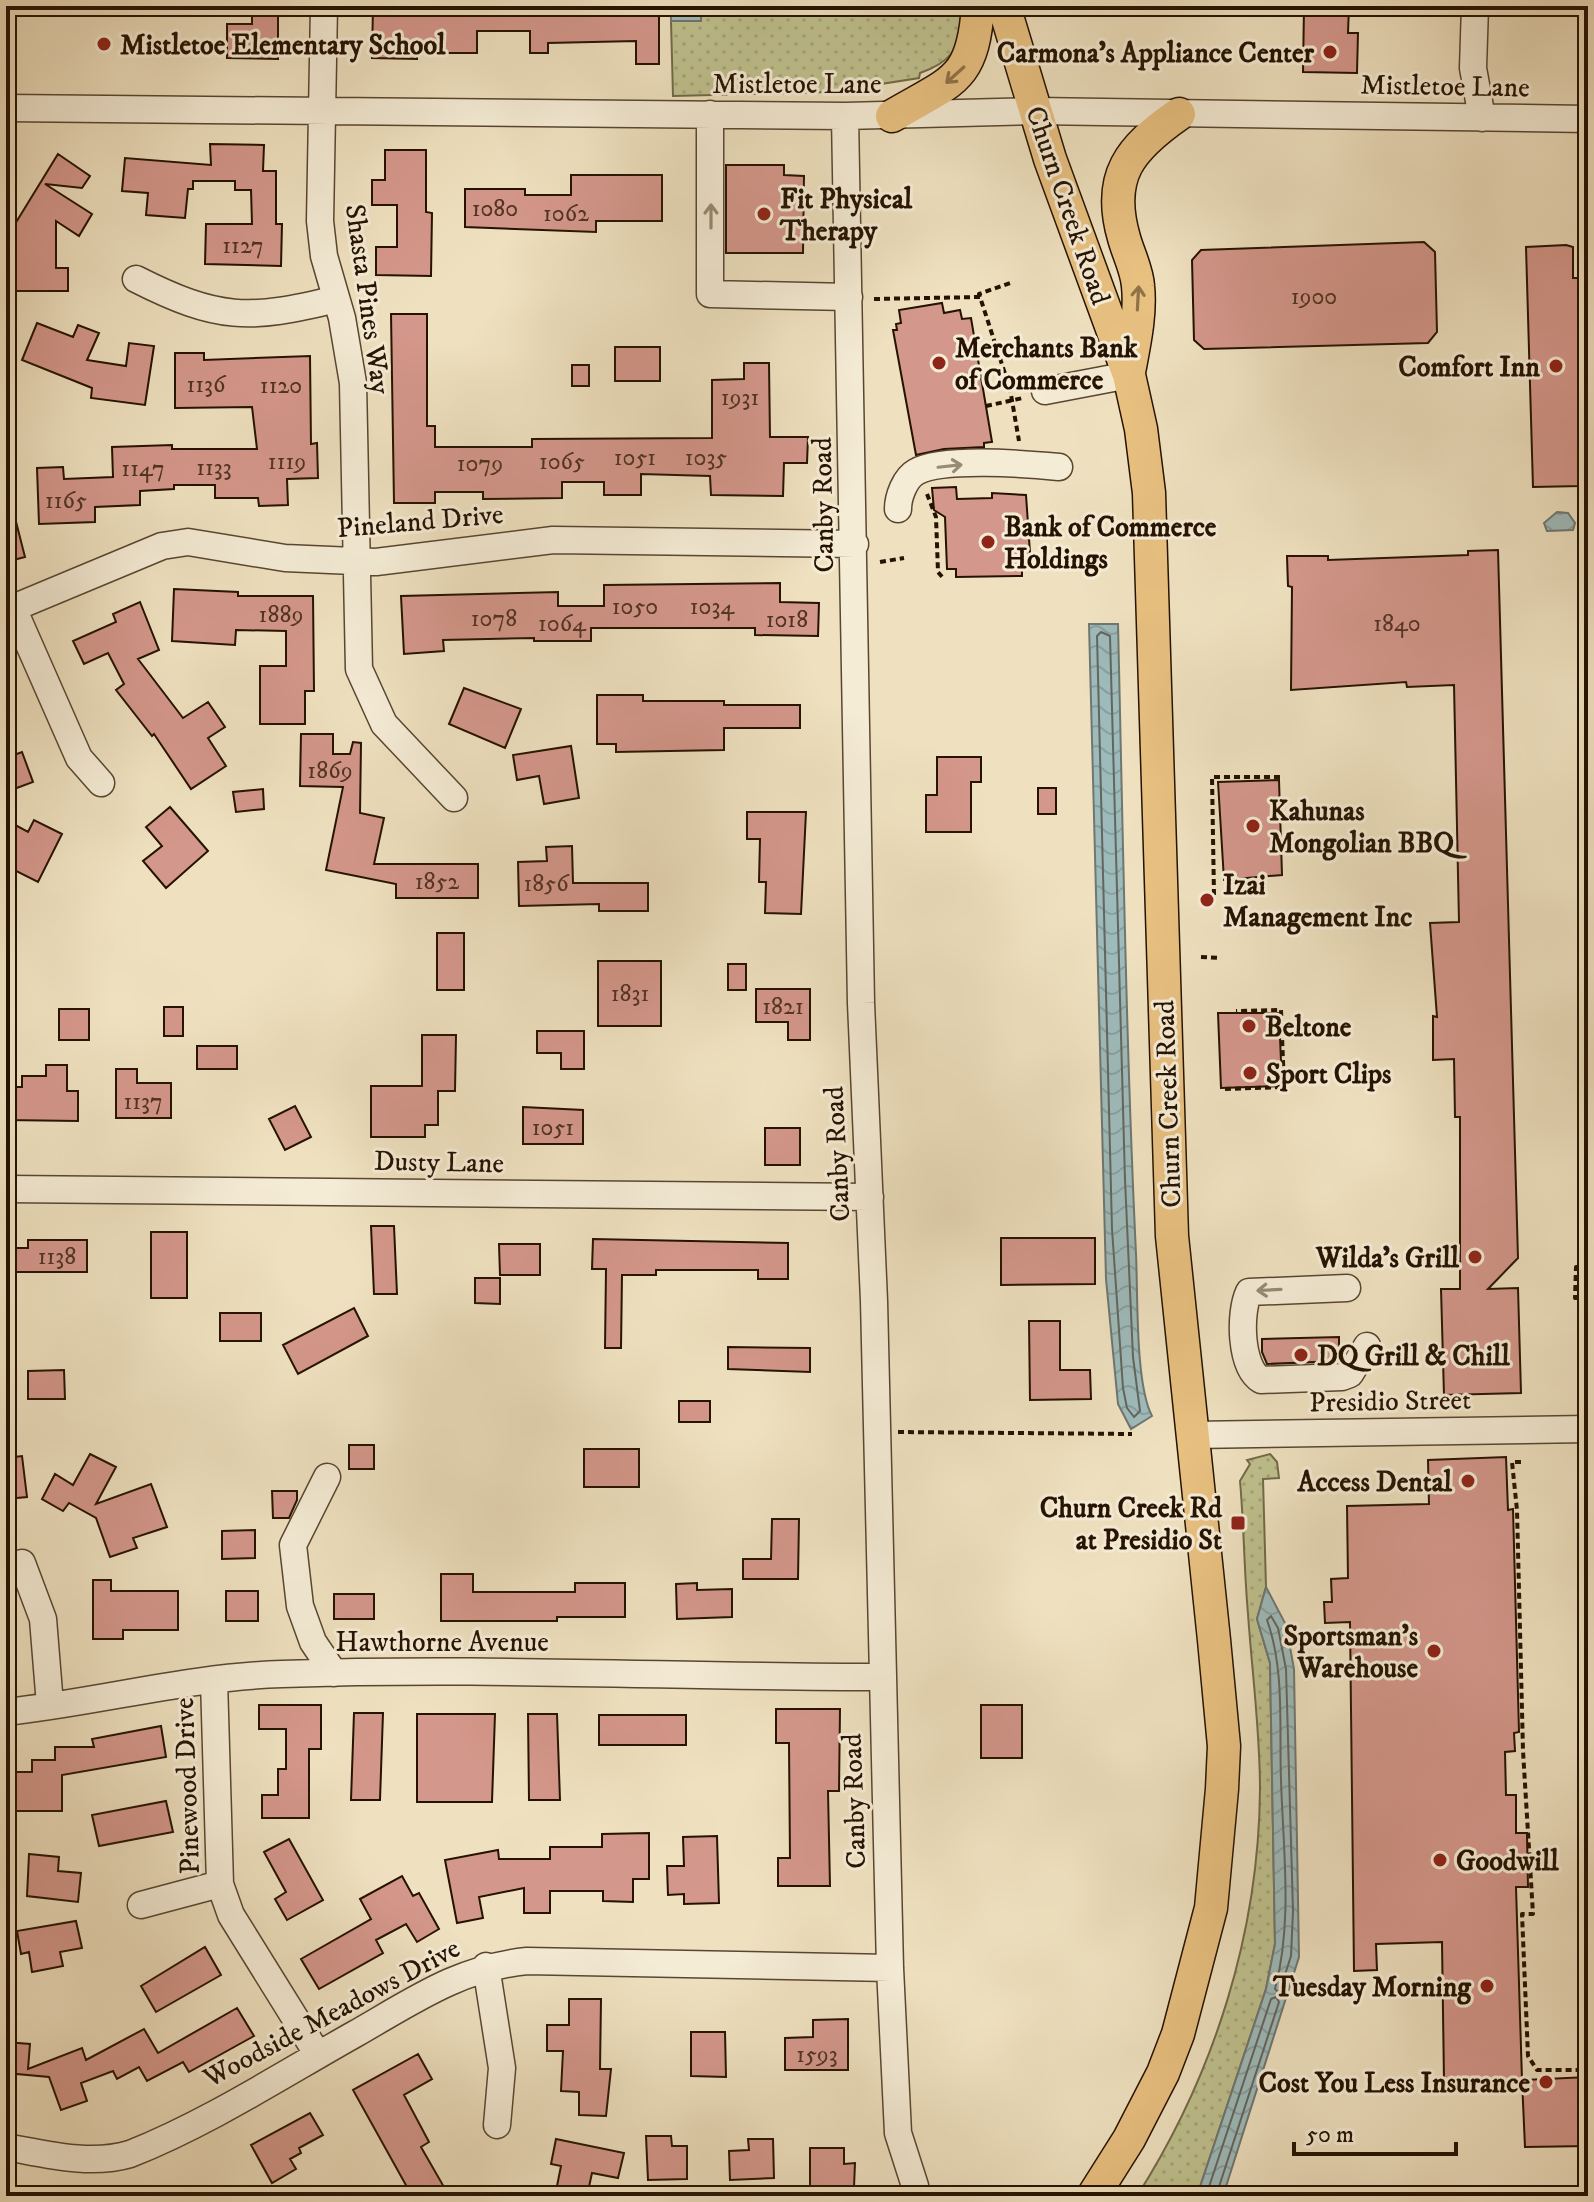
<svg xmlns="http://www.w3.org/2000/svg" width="1594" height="2202" font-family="'IM FELL DW Pica',serif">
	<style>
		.grass { fill: url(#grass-dots); stroke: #726a48; stroke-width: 2 }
		.water { fill: url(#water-waves); stroke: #6e7771; stroke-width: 2 }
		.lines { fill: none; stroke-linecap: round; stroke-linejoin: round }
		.shore { stroke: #62665e; stroke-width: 2 }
		.stream { stroke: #6e7771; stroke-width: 6 }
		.building { fill: #d4978b; stroke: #251201; stroke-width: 2 }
		.minor-casing { stroke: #584631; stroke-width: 29 }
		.major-casing { stroke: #251201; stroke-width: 35 }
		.path { stroke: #251201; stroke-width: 4; stroke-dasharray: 6 4; stroke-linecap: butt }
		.minor { stroke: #f5ecd6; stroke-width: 26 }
		.major { stroke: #e8c080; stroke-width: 32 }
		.oneway { stroke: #907247 }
		.oneway2 { stroke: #978a76 }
		.poi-dot { fill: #8f2418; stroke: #f5ecd6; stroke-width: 3 }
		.labels { text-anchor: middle; stroke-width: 6; stroke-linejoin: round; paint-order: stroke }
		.number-label { font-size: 24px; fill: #513324 }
		.poi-label { font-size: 28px; font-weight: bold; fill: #251201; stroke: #f5ecd6; text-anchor: start }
		.street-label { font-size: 28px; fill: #251201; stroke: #f5ecd6 }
	</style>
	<defs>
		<pattern id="grass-dots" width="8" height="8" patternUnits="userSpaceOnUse" patternTransform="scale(2)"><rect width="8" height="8" fill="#bfc18e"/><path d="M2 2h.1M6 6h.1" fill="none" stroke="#a4a579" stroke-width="1.8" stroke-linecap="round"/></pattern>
		<pattern id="water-waves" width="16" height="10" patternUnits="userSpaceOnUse" patternTransform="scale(2)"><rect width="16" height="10" fill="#9ebbbc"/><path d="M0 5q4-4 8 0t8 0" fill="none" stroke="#88a0a0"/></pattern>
	</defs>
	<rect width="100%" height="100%" fill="#efe1c0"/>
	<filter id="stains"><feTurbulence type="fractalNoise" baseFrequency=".0025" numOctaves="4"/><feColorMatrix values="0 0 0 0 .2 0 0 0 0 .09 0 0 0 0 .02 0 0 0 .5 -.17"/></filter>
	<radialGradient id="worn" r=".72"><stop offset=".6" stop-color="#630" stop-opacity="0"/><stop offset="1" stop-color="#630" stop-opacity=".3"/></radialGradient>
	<path class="grass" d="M701,6H960L964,18L960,20C963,50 946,64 920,73L919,78L830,92L673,96L671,21H701Z
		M1270,1454L1277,1462L1279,1478L1263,1479L1266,1587L1257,1619L1270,1663L1275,1944L1266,1989L1197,2196H1137C1214,2075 1259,1933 1260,1789C1260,1730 1252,1672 1248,1614C1244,1569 1244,1525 1240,1481L1250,1464L1247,1460Z"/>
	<path class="water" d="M671,6H701V21H671Z
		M1557,512L1568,513L1575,523L1573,530L1547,531L1544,523Z
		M1089,624H1118C1123,834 1126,1044 1136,1254C1138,1293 1135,1384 1152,1416L1131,1429L1118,1404L1106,1279Z
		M1266,1587L1286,1625L1294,1669L1299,1957L1223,2196H1197L1266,1989L1275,1944L1270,1663L1257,1619Z"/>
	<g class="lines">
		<path class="shore" d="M1101,632L1110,636L1125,1180L1133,1357L1140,1411L1134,1417L1127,1408L1123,1388L1112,1229L1097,636Z
			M1271,1616L1278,1628L1286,1669L1293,1911L1291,1956L1279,1993L1275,1989C1293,1922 1283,1848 1281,1780C1279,1728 1285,1670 1267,1620Z
			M1206,2196L1271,1999L1276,1997L1279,2002L1216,2196"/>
		<path class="stream" d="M6,2195L10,2196"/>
	</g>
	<path class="building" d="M252,6H278V59L227,58V24H252Z
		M373,6H659V64H636V41L548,43V53H530V31H477V53H417V59L372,58Z
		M1304,6H1349L1348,33H1358L1357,73L1303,72Z
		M210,144L264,145L263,171H276V224H282L281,266L205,264L206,224H252L251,190H235V181H193V189H188L185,218L146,215L148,193L122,191L125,158L211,165Z
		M385,150H426V212L432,213L431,276L376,275V247H397V205H372V180H385Z
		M58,154L90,176L82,188L45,184L92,214L79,236L56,221V268H68V291H15V224Z
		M726,165H784V175L804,176L803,253H726Z
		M571,175H662V221H596V232L465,227V189H525V195H571Z
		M1424,242L1435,252L1437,332L1428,343L1204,349L1194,340L1192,260L1201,250Z
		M1566,245L1573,247V278H1580L1585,454H1579L1581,486L1533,487L1526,247Z
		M942,303L944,313L960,310L962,319L971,318L992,442L984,443V447L944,449L916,455L893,330H897L896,324L901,323L899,310Z
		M391,314H427V426H435V447H532V439L712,438V380L744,379V363H769L770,437H808L807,463H784L783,496L711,495L710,476L641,474V495H604V482H562V498L483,499V492H435V503H394Z
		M37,323L73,337L78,325L99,333L87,360L126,366L129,343L154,346L145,405L91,398L92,388L22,360Z
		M615,347H660V381H615Z
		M175,353H204V360L310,356L311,444L317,443L318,478L287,479L288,505L259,506L258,498H215V485H174V489L140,491V505L95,507V522L39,524L37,468L63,467L64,479L113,477L112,447L172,445V449H257L252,407L175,408Z
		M572,365H589V386H572Z
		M956,487L957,499L992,498V493L1026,495L1031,567H1022V576L956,577V569H947L945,517L934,510L932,488Z
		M12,506L25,557L6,562V507Z
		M1498,550L1518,1258L1488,1289L1518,1288L1521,1393L1444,1395L1441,1289H1460V1117H1455L1454,1059L1433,1060V1016L1437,1017L1430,923L1459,922L1454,685L1407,687L1406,682L1291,690L1292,587L1288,586L1287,556H1328V560L1468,555V551Z
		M780,583V602L819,603L818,636L755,635V628H591V641H534V638L443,640L444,651L404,654L401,596L558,592V606H604V585Z
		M174,589L238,592V596H313L314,691H305V724H260V666H286V631L236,630L235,645L172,641Z
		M140,602L159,650L138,659L183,718L208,702L225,727L208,738L226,766L191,789L154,734L152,736L116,690L124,684L108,653L84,664L73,641L116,622L113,614Z
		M464,688L521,709L505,748L449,724Z
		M597,695H643V701H724V705H800V728H724V750L616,752V744H597Z
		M301,734H333V754H350L353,742L361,743L360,813L384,818L374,864H478V898H396V884L326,870L343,787L300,786Z
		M571,746L579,798L544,804L539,776L517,780L513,755Z
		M22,752L33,782L6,792V758Z
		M937,757H981V782H971V832H926V795H937Z
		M1279,780L1282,875L1224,880L1218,782Z
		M1038,788H1056V814H1038Z
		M263,789L264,809L236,812L233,792Z
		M170,807L208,851L166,888L143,861L162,846L146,827Z
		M747,812H806L801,914L765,913L766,882H759L760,839H747Z
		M6,820L28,832L34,820L62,834L38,882L6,866Z
		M572,846L573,883H648V911H599V904L519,906L518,862L547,861L546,847Z
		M437,933H464V990H437Z
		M598,961H661V1026H598Z
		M728,964H746V990H728Z
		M756,989H810V1040H788V1022H756Z
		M164,1007H183V1036H164Z
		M59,1009H89V1040H59Z
		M1218,1013H1279L1282,1086L1221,1088Z
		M537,1031H584V1069H561V1053H537Z
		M422,1035H456L455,1091H438V1125H425V1137H371V1086H422Z
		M197,1046H237V1069H197Z
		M46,1065H67V1091H78V1121L6,1120V1087H22V1076H46Z
		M116,1069H137V1083H171V1118H116Z
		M295,1106L311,1137L285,1150L269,1119Z
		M523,1107L583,1110V1144H523Z
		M765,1128H800V1165H765Z
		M371,1226H394L397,1294H374Z
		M151,1232H187V1298H151Z
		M1001,1238H1095V1284L1001,1285Z
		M593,1239L788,1243V1279H758V1270H656V1275H622L621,1348H605L606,1269H592Z
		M28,1240H87V1272H6V1248H28Z
		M499,1244H540V1275H500Z
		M475,1278H500V1304L475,1303Z
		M354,1308L368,1336L298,1374L283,1345Z
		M220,1313H261V1341H220Z
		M1029,1321H1060V1370H1090L1091,1399L1030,1400Z
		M1339,1337V1361L1267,1364L1262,1352V1339Z
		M728,1347L810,1348V1372L728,1369Z
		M64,1370L65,1399H28V1371Z
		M679,1401H710V1422H679Z
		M349,1445H374V1469H349Z
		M584,1449H639V1487H584Z
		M90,1454L116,1467L96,1504L151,1484L167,1527L133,1538L137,1548L110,1557L96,1518L69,1503L63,1511L42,1499L55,1474L73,1485Z
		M22,1456L27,1497L6,1499V1458Z
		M1506,1457L1508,1510L1513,1509L1519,1732L1514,1733L1515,1751L1505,1752L1506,1795H1516V1833H1527L1528,1887H1516L1522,2080L1444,2081L1442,1942L1376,1944L1377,1970L1354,1971L1350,1622L1325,1623L1324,1602H1332L1331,1579L1348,1578L1347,1506L1429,1504L1428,1460Z
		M272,1491H297V1500L289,1518H273Z
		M772,1519H799L798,1579H743V1559H771Z
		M255,1530V1558L222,1559V1531Z
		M441,1574H473V1592H575V1583H625V1617H557V1621H441Z
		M93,1580H111V1591H178V1630H123V1639H93Z
		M697,1583V1590L732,1589V1617L677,1619L676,1584Z
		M226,1591H258V1621H226Z
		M334,1594H374V1619H334Z
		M259,1705H321V1749H309V1818H262V1795H278V1769H286V1729H259Z
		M981,1705H1022V1758H981Z
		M776,1709H840L839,1791H828L830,1886H778V1858H790L789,1743H776Z
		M354,1713H383L380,1800H351Z
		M417,1714H495L492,1802H417Z
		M528,1714H557L560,1800H529Z
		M599,1715H686V1745H599Z
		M161,1726L166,1757L62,1775V1811H6V1772H32V1760H55V1747H94L92,1739Z
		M166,1801L173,1832L99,1846L92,1815Z
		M649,1833V1879H633V1902L603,1901V1891H550V1913H524V1888L479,1897L483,1918L457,1923L445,1860L498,1850L499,1859H550V1847H602V1834Z
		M717,1836L719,1903L684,1904V1894L668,1895L667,1866H684L683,1837Z
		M289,1839L323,1900L287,1920L275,1899L286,1892L264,1852Z
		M29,1854L59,1857L58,1871L81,1873L78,1902L27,1896Z
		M402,1876L413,1896L419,1893L439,1929L417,1942L406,1924L376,1940L383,1953L319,1989L301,1959L371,1919L360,1899Z
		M76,1921L82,1948L60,1952L63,1966L32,1972L29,1952L21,1954L17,1931Z
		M205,1947L221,1975L156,2012L141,1986Z
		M569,1999H601L600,2069H611L606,2116L579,2115V2092L561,2091L563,2051H547V2025H569Z
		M237,2008L254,2036L189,2072L183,2062L147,2081L139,2067L117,2079L113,2071L81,2083L87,2101L61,2110L49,2077L6,2073V2042L30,2044L28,2069L82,2048L86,2060L144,2029L158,2053Z
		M848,2019V2070H785V2038L813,2037V2020Z
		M691,2032H725L726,2077L691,2076Z
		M418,2054L432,2079L404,2095L429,2142L421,2147L444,2187L427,2196H412L353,2090Z
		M1588,2077V2146L1525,2147L1522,2080Z
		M310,2113L323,2135L299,2148L301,2153L290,2159L296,2169L272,2183L251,2145Z
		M646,2136H671L672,2146H687V2179L648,2180Z
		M556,2139L624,2153L618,2178L592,2173L587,2196H555L561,2166L551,2164Z
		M748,2139H773L774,2178L730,2180L729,2151L749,2150Z
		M810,2148H844V2164L855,2163L854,2187H810Z"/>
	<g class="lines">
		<g class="minor-casing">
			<path id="minor" d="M324,6L320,221L324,256L342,318L353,383L359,669L384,724L454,798
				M1475,6L1473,68L1482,118
				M6,108L845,116L1036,111L1588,119
				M710,114V294L849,297
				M845,116L861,1003L874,1301L890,1968L898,2133L915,2186
				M136,279C217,320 249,321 336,299
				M1045,391L1129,375
				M898,509C898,497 905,478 916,472C942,457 1028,464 1059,467
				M13,608L79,758L101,783
				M6,611L162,546L188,542L285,558L376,562L553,540L855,544
				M6,1189L870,1197
				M1347,1288L1249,1292C1239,1313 1240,1367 1261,1380L1342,1377L1350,1374L1367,1346
				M1193,1435L1588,1429
				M327,1477L293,1545L300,1606L313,1642L334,1673
				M22,1563L43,1619L50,1705
				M214,1680L220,1884L231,1915L318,2055
				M6,1712C98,1702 188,1677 282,1674C481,1667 681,1677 881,1677
				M141,1905L220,1884
				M486,1966L502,2068L497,2125
				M6,2147C46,2154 90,2166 130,2154C208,2123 282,2075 355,2034C413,2001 459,1968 527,1961L890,1968"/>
		</g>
		<g class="major-casing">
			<path id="major" d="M1004,6L1050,159L1129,375L1141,429L1149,493L1172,1236L1214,1640L1224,1746L1222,1789L1211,1908L1178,2034L1163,2073L1129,2139L1093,2196
				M892,116C953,80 973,81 978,6
				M1129,372C1134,345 1141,314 1138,286C1137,270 1128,253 1124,238C1106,176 1130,148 1179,114"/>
		</g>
		<path class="path" d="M980,297L979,294L1010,283
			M874,299L980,297L1010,389L1019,441
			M986,406L1023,398
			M927,494L936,517L938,572L943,578
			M880,562L904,558
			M1214,895L1212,777H1284
			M1201,957L1221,958
			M1225,1089L1284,1087L1281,1010L1236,1011
			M1588,1267H1576L1575,1298H1587L1588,1278
			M898,1432L1132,1434
			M1521,1462H1512L1517,1510L1523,1751L1533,1914H1522L1528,2056L1537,2070H1588"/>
		<use href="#minor" class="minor"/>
		<use href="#major" class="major"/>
	</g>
	<defs><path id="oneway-shaft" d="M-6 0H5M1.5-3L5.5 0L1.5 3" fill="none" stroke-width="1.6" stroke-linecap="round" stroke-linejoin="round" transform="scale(2)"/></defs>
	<g class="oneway">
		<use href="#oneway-shaft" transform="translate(955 75) rotate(138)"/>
		<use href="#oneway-shaft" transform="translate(1138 298) rotate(-87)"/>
	</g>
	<g class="oneway2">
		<use href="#oneway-shaft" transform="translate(711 216) rotate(-90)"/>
		<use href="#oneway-shaft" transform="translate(950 466) rotate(-6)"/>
		<use href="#oneway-shaft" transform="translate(1269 1290) rotate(177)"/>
	</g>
	<g class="poi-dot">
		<circle cx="104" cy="44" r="8"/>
		<circle cx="1330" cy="52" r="8"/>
		<circle cx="764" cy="214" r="8"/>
		<circle cx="939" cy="363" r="8"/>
		<circle cx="1556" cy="366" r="8"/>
		<circle cx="988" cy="542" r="8"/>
		<circle cx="1253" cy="826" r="8"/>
		<circle cx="1207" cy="900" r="8"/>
		<circle cx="1249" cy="1026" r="8"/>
		<circle cx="1250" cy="1073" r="8"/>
		<circle cx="1475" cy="1257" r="8"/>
		<circle cx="1301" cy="1355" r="8"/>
		<circle cx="1468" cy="1481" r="8"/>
		<rect x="1230" y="1515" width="16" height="16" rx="4"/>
		<circle cx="1434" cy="1651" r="8"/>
		<circle cx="1440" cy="1860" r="8"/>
		<circle cx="1487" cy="1986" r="8"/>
		<circle cx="1546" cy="2082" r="8"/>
	</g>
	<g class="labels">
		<g class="number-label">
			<text x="495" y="216">1080</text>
			<text x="566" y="221">1062</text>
			<text x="243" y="253">1127</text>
			<text x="1314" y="304">1900</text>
			<text x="206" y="392">1136</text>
			<text x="281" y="393">1120</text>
			<text x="740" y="405">1931</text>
			<text x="635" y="465">1051</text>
			<text x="706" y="465">1035</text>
			<text x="287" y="469">1119</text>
			<text x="562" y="469">1065</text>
			<text x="480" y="471">1079</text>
			<text x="214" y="475">1133</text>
			<text x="143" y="476">1147</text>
			<text x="66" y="508">1165</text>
			<text x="635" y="614">1050</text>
			<text x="712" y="614">1034</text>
			<text x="281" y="622">1889</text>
			<text x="494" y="626">1078</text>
			<text x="787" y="627">1018</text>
			<text x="562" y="631">1064</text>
			<text x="1397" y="631">1840</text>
			<text x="330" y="778">1869</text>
			<text x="437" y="889">1852</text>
			<text x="546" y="891">1856</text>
			<text x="630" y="1001">1831</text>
			<text x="783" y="1014">1821</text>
			<text x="143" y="1109">1137</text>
			<text x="553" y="1135">1051</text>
			<text x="57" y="1264">1138</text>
			<text x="817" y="2062">1593</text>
		</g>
		<g class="poi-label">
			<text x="120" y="54">Mistletoe Elementary School</text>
			<text x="1314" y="62" text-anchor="end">Carmona's Appliance Center</text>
			<text x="780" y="208">Fit Physical<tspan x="780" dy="32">Therapy</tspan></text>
			<text x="955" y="357">Merchants Bank<tspan x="955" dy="32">of Commerce</tspan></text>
			<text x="1540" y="376" text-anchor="end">Comfort Inn</text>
			<text x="1004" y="536">Bank of Commerce<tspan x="1004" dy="32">Holdings</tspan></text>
			<text x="1269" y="820">Kahunas<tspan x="1269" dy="32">Mongolian BBQ</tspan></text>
			<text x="1223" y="894">Izai<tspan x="1223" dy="32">Management Inc</tspan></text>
			<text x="1265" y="1036">Beltone</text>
			<text x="1266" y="1083">Sport Clips</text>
			<text x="1459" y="1267" text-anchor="end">Wilda’s Grill</text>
			<text x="1317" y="1365">DQ Grill &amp; Chill</text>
			<text x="1452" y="1491" text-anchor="end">Access Dental</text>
			<text x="1222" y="1517" text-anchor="end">Churn Creek Rd<tspan x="1222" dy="32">at Presidio St</tspan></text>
			<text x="1418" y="1645" text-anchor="end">Sportsman's<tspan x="1418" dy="32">Warehouse</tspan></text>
			<text x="1456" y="1870">Goodwill</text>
			<text x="1471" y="1996" text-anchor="end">Tuesday Morning</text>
			<text x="1530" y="2092" text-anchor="end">Cost You Less Insurance</text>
		</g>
		<g class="street-label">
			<text x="797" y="93">Mistletoe Lane</text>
			<text transform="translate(1445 85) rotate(1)" y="10">Mistletoe Lane</text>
			<text transform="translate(1069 205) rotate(71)" y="10">Churn Creek Road</text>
			<text transform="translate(369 299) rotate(82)" y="10">Shasta Pines Way</text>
			<text transform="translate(822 505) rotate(-91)" y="10">Canby Road</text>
			<text transform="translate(420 520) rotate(-5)" y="10">Pineland Drive</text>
			<text transform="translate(1167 1104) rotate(-92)" y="10">Churn Creek Road</text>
			<text transform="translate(836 1154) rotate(-93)" y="10">Canby Road</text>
			<text transform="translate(439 1161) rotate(1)" y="10">Dusty Lane</text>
			<text transform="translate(1390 1400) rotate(-1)" y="10">Presidio Street</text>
			<text x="442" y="1651">Hawthorne Avenue</text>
			<text transform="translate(186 1786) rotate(-92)" y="10">Pinewood Drive</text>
			<text transform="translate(853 1801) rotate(-92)" y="10">Canby Road</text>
			<text transform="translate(331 2012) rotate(-28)" y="10">Woodside Meadows Drive</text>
		</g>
	</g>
	<rect width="1594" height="2202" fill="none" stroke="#efe1c0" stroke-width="32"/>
	<rect x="8" y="8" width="1578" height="2186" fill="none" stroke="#251201" stroke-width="4"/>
	<rect x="16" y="16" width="1562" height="2170" fill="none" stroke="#251201" stroke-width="2"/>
	<path d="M1294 2142v12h162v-12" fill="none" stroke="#251201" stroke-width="4"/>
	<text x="1306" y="2142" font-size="24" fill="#251201" stroke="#f5ecd6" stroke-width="6" paint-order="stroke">50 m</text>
	<rect width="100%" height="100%" filter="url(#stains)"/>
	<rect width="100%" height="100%" fill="url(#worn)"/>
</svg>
